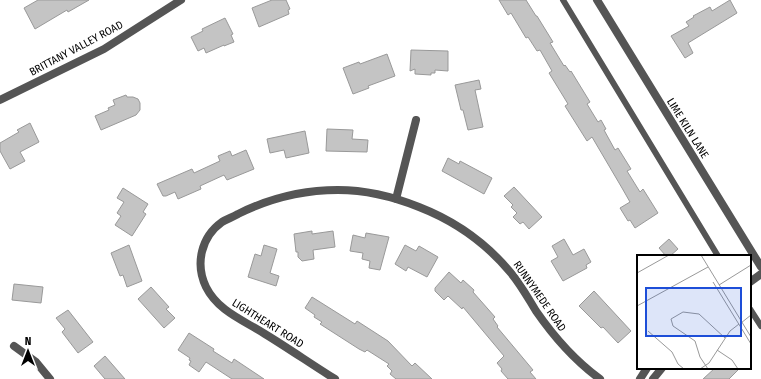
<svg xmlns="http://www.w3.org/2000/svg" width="761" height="379" font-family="'Fira Sans Condensed',sans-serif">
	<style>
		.building { fill: #c4c4c4; stroke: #999 }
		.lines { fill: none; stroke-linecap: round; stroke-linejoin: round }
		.service { stroke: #555; stroke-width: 6 }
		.minor { stroke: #555; stroke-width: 8 }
		.labels { text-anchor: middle; stroke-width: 4; stroke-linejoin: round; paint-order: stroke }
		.street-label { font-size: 11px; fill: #000; stroke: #fff }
		.inset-road { fill: none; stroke: #999; stroke-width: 1 }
		.view { fill: #1d4ed8; fill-opacity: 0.15; stroke: #1d4ed8; stroke-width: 2 }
		.inset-edge { fill: none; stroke: #000; stroke-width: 2 }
	</style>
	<rect width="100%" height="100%" fill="#fff"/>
	<path class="building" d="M38,0H89L68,12L67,10L35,29L24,8Z
		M272,0H286L290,9L288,10L289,14L259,27L252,8Z
		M499,0H526L536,16H537L553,42L550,43L564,66L565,65L570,72L571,71L590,102L587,104L598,122L601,120L606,129L604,130L615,150L618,148L631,169L627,171L640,192L643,189L658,213L635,228L630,220L628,221L620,208L630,202L622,188L592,137L587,141L565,106L568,104L549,73L552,71L540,50L537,51L528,37L526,38L511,13L508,15Z
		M730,0L737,13L688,43L693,53L685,58L671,36L689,26L686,22L694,17L693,16L710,7L712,11Z
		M225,18L233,34L231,35L234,42L224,46V45L206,53L204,48L198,51L191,37L203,31L202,29Z
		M411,50L448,51V71L435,70V73H431V75L415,74V69L410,71Z
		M387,54L395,76L368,86L369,88L353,94L343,68L359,62L360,64Z
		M479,80L481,89L475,90L483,127L468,130L463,110H461L455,85Z
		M126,95L127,97H133L138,99L140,103V110L136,115L101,130L95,116L109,110L108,108L115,105L113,100Z
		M30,123L39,142L20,152L25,161L10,169L0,151V143L19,132L17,130Z
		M327,129L353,130L352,139L368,140L367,152L326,151Z
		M305,131L309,153L286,158L284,150L270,153L267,139Z
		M246,150L254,169L227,180L224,175L200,186L201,189L178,199L175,192L166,196H163L157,184L192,169L194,173L220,161L218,156L230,151L232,156Z
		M448,158L459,164L460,161L492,178L484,194L442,171Z
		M514,187L542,217L529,229L523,222L520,224L513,217L517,213L511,207L513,205L504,196Z
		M123,188L148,204L143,212L146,214L132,236L115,225L121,216L117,213L124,202L117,198Z
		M312,231V234L333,231L335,247L313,250L314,259L302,261L298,257V252H296L294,234Z
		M366,233L389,237L380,270L369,268L370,261L362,259L363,253L350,251L353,235L365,238Z
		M564,239L573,255L584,249L591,262L586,265L587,268L563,281L551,261L558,257L552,246Z
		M669,239L678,249L670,256H666L659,248Z
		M129,245L142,281L127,287L123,275L120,276L111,253Z
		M264,245L277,249L270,273L279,276L276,286L248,277L255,254L261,256Z
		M405,245L416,251L419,246L438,257L427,277L408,267L406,271L395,264Z
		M449,272L461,283L463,280L474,290L473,292L495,317L493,319L498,326L497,327L533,370L530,372L536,379H508L501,371L502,369L497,363L504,356L463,307L462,309L448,296L444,300L435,291V288Z
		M14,284L43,287L41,303L12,300Z
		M151,287L169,307L166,309L175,318L164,328L138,299Z
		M594,291L631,331L618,343L603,327L601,328L579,306Z
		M312,297L355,324L357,321L388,341L412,366L415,363L432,379H396L390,374L392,371L387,366L389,364L367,350L365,352L359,349L320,324L322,322L314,317L315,315L305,308Z
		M68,310L93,342L78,353L62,332L65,329L56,318Z
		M189,333L214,349L213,351L232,363L234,359L264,379H232L206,362L199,372L189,365L191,361L189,360L190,358L178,350Z
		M105,356L125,379H105L94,366Z
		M715,368H740L729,379H703Z"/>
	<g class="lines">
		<path class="service" d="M563,0L718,256
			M750,309L761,326"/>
		<path class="minor" d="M597,0L761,267
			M0,100L104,49L181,0
			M396,199L416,120
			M750,282L761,274
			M14,346L36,362L50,379
			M335,379C311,364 288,348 265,334C243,320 218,311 206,287C195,264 201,237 222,222C227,219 233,217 238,214C270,198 302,190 338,190C365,190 394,197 419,207C455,221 487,244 511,273C521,285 528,298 536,311C554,337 574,360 600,379
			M640,379L647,368
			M653,379L662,368"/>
	</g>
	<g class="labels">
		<g class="street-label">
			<text transform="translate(76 48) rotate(-28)" y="4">BRITTANY VALLEY ROAD</text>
			<text transform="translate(688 128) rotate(58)" y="4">LIME KILN LANE</text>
			<text transform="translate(540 296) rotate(55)" y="4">RUNNYMEDE ROAD</text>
			<text transform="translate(268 323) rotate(32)" y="4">LIGHTHEART ROAD</text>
		</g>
	</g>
	<g transform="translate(637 255)">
		<rect width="114" height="114" fill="#fff"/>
		<path class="inset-road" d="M64,0L114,82M0,18L32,0M76,27L114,89M82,30L114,10M0,51L71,12M104,68L114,60M11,76L35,97L41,109L47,114M80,95L95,105L101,114M63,114L72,108L93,76L102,69M71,114L63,102L58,86L36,71L34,64L46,57L62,59L88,83"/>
		<path class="view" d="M9,33H104V81H9Z"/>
		<rect width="114" height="114" class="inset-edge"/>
	</g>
	<g transform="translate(28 351)" stroke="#ffffff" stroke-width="3" paint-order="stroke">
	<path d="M0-3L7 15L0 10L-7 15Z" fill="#000000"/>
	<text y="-6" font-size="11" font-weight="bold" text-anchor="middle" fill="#000000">N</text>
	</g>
</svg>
